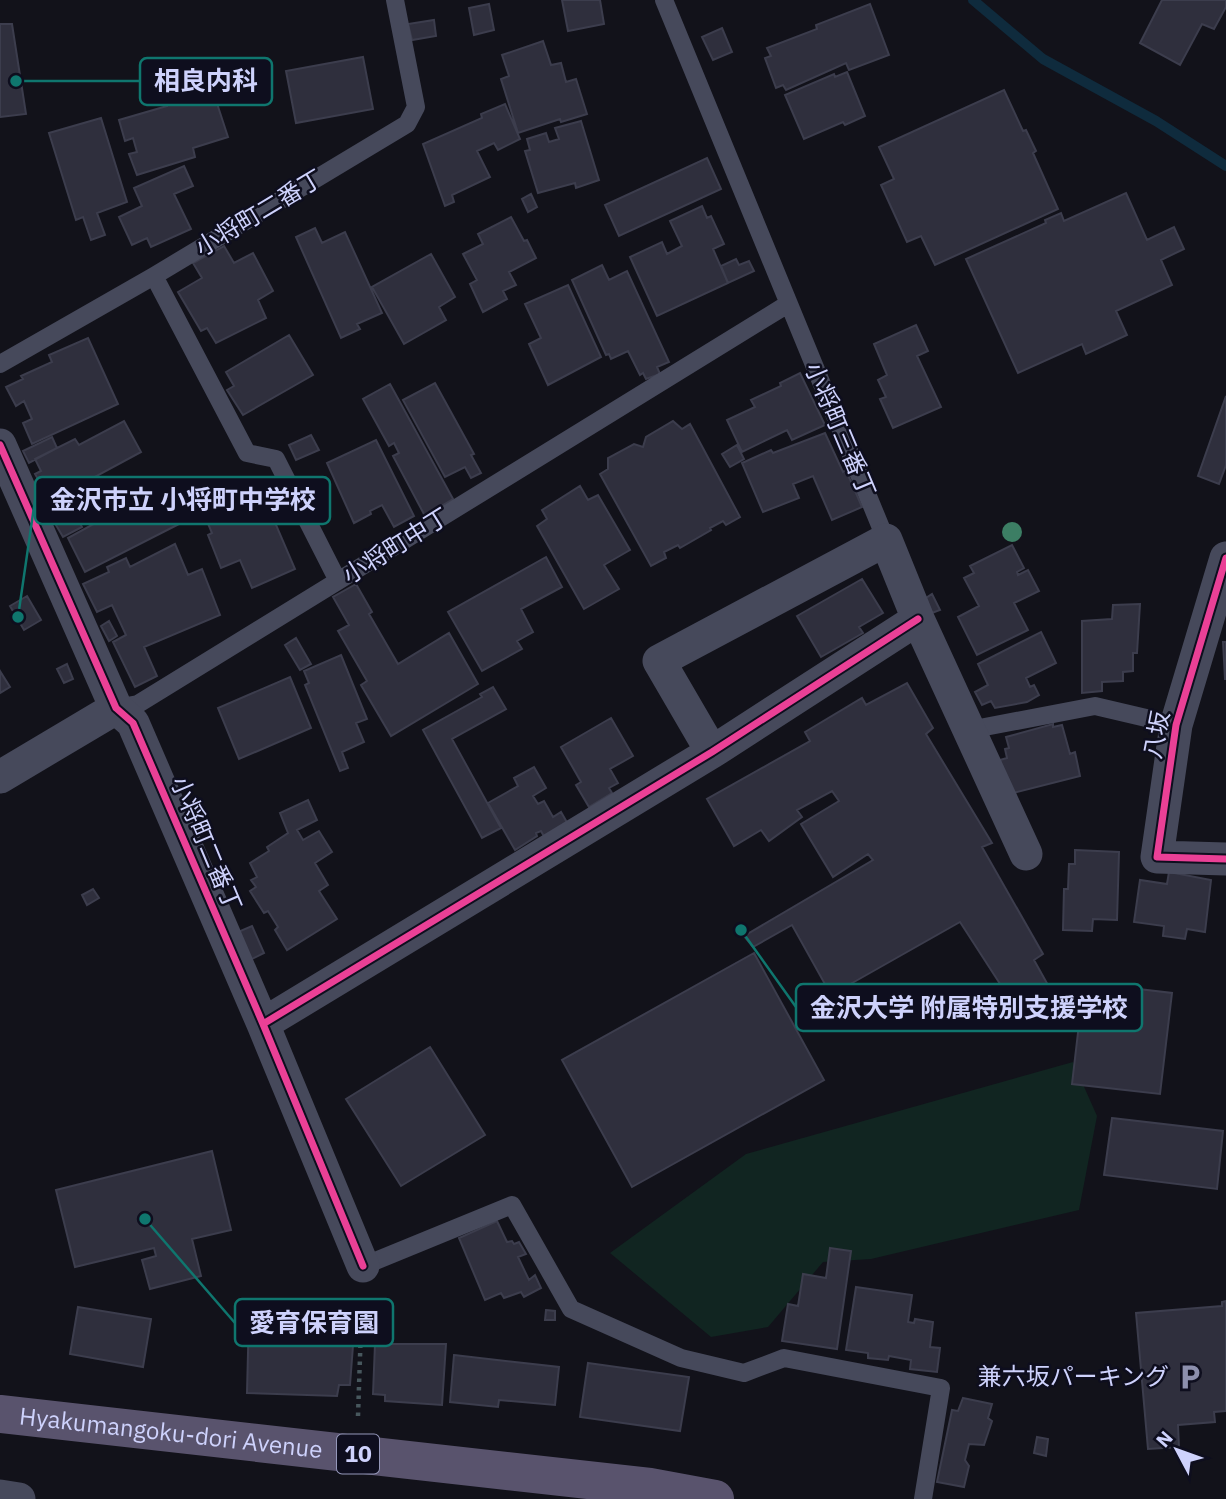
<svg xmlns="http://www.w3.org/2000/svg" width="1226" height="1499" font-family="'IBM Plex Sans','Noto Sans JP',sans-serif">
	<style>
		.green { fill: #112521 }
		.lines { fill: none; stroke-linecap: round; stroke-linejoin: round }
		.stream { stroke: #0f2b3d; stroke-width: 10 }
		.building { fill: #2f2f3d; stroke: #3c3d4d; stroke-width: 2 }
		.path { stroke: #47575d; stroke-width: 4.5; stroke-dasharray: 3.5 5; stroke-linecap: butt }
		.service { stroke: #46495b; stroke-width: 18 }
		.minor { stroke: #46495b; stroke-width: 33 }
		.primary { stroke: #59536d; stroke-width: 38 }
		.cycleway-casing { stroke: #0e0e1e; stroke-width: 11 }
		.cycleway { stroke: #ea4096; stroke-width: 7 }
		.tree { fill: #3c7e64 }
		.labels { text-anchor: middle; stroke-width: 5; stroke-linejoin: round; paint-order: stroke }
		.shield { fill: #0e0e1e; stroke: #9497b9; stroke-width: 2 }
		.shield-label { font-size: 23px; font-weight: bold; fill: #ced2fc }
		.street-label { font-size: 24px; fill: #ced2fc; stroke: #0e0e1e }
		.poi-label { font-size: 24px; fill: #ced2fc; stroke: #0e0e1e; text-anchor: end }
		.leader { fill: none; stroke: #0f766e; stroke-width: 2.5 }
		.callout-dot { fill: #0f766e; stroke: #0e0e1e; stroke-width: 2.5 }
		.callout { fill: #0e0e1e; stroke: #0f766e; stroke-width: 2.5 }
		.callout-label { font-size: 26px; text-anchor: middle; font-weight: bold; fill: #ced2fc }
	</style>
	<rect width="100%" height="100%" fill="#12121a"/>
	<path class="green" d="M1073,1062L1097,1116L1079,1210L871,1259L823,1262L768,1327L711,1337L610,1253L746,1154Z"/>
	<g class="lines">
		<path class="stream" d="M973,0L1043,59L1156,121L1226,166"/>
	</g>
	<path class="building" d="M562,0H600L604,24L568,31Z
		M1162,0H1226V7L1214,29L1202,24L1180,65L1140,43Z
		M489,4L494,30L474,35L469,8Z
		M870,4L889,55L849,70L846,63L786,90L783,85L776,88L765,58L771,56L767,48L817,29L816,25Z
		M434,20L436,36L412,40L408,24Z
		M0,24H12L26,114L0,117Z
		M722,28L732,52L713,60L702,37Z
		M543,41L551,65L561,63L566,82L576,79L587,114L561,122L560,119L518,133L501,79L509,76L502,55Z
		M363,57L373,109L296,123L286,71Z
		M847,72L865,116L845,125L843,122L804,139L785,95L834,74L835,77Z
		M210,82L228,137L193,148L195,157L137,175L129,154L137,152L133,138L125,141L119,120L167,106L164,96Z
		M1004,90L1023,131L1026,130L1036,151L1033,153L1058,209L935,265L921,236L907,242L881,185L894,179L879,147Z
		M505,104L520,139L498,150L494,143L477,151L490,177L452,195L454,202L445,206L423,144L482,118L481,114Z
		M101,118L127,202L97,213L105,235L91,240L83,217L76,220L49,133Z
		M581,121L599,180L576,188L575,183L538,193L525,151L530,150L527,139L546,133L549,142L559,139L555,128Z
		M707,158L721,189L619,236L605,205Z
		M184,166L193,186L174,194L191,229L151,247L147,238L132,245L119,217L142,206L134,188Z
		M1126,193L1147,240L1174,227L1184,249L1161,260L1172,285L1116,311L1127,335L1086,354L1082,344L1018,373L966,259L1046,223L1045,220L1061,213L1064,221Z
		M531,194L537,207L528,212L522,199Z
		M702,206L707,218L711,216L724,244L713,249L728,283L657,316L630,257L662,242L667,254L682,246L670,221Z
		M511,217L524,241L527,240L536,258L509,272L516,285L503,291L507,299L483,312L470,284L477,280L463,254L483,244L478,234Z
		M315,228L322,243L345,232L382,313L357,324L360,329L341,338L296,237Z
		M224,246L234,263L253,253L273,291L258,300L266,318L216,343L207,328L201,331L178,292L202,278L193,263Z
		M431,254L455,297L439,307L446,320L404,344L372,287Z
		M736,259L739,265L749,261L754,271L728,283L721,266Z
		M602,265L609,280L627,271L669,362L657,367L660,374L646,379L643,373L640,375L628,351L611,359L609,354L606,355L572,280Z
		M568,285L601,357L548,385L529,344L541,338L525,304Z
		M916,325L928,351L917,356L941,407L893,428L880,399L886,397L878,380L887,375L874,344Z
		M289,335L313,375L243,415L227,390L234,386L226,372Z
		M88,338L118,404L32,444L23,423L32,419L24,401L16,406L6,387L23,379L21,376L52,362L49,355Z
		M800,373L825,425L792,440L787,430L742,452L727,420L755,407L751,400L781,386L780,383Z
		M435,383L474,454L471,455L481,473L471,478L465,467L445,477L403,400Z
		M390,384L453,499L425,516L393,456L399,453L394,443L389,446L363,399Z
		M1226,396V465L1219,484L1198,476Z
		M124,421L141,452L56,498L53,492L47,495L35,474L41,471L35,459L75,439L79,445Z
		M673,421L682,429L690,424L740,517L726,525L723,521L710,528L711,530L680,548L678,545L664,552L666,558L651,566L600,474L608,469V458L634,444L643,447L646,437Z
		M825,433L843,472L846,470L862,507L832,520L813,476L793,484L799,498L763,512L742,463L771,450L773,453Z
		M311,435L319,450L296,460L289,445Z
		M52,437L57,448L29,463L23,451Z
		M376,440L414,516L394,527L382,505L370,511L371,514L354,523L327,463Z
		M737,445L744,459L730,467L722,454Z
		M258,483L295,569L252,588L240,560L221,568L208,535L212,533L201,507Z
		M163,486L183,522L85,572L68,538Z
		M580,486L588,500L598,495L630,550L604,565L619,589L584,609L537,526L547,519L542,510Z
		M75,514L82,527L63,537L56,525Z
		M175,544L188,575L202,569L220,615L144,647L157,676L135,687L113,642L126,635L112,605L97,612L83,584L109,572L107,567L126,558L130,567Z
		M1012,545L1024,568L1017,572L1018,575L1028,570L1039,591L1014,603L1028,630L977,655L958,617L979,606L964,578L974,573L970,566Z
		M546,557L562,587L521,609L533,632L517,641L522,649L482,671L448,612Z
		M862,579L883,613L859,627L863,633L821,657L797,616Z
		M356,584L372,612L369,614L398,664L449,633L478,684L391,736L361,685L367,681L338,631L349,625L333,597Z
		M932,594L940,610L932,613L926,598Z
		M27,596L41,620L24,630L10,606Z
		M1140,604L1137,653H1133V671L1123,672V681L1102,682V691L1082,693V621L1112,619L1113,605Z
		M109,621L117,636L109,641L101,626Z
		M1041,632L1056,663L1026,678L1030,687L1034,685L1039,695L1027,702L995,708L991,701L982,705L975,692L988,685L978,664Z
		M296,638L311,664L300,670L285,645Z
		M1223,642H1226V679H1225Z
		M341,655L367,719L356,723L364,742L342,752L348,768L340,771L305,685L309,683L304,671Z
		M67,664L73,679L64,683L57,669Z
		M0,671L10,687L0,693Z
		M290,677L311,728L239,759L218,708Z
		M907,683L933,728L926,734L992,843L982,847L1043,954L1034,960L1048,985L1013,1004L960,922L831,995L792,925L753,947L744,936L873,860L868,854L833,877L801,824L839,801L832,791L797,810L802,817L769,841L761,830L734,846L707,799L810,741L805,732L862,698L866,705Z
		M493,687L506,709L452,739L501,828L482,838L423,730L482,697L480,694Z
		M611,718L633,756L610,769L618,783L609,788L612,793L589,807L576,785L581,782L561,747Z
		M1053,724V727L1062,725L1070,754L1075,752L1080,776L1009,794L1000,760L1007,758L1005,749L1009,748L1006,737Z
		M534,767L546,788L533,796L538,804L544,801L553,817L561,812L569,826L546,840L541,831L536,833L537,836L515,850L488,803L518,786L514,778Z
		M308,800L317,820L297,830L303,840L319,831L332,852L315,863L328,885L319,891L337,919L287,950L275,930L278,927L268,911L264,913L250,891L256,887L251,880L257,877L250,863L269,851L267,847L288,833L280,813Z
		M1075,850L1119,852L1117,920L1093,919L1092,931L1063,930L1064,889H1068L1069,864H1075Z
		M1169,872L1211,880L1205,932L1187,929L1185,939L1163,936L1164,926L1134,922L1140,880L1167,884Z
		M93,889L99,898L87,905L82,895Z
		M252,926L264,953L250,960L238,932Z
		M754,953L824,1080L632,1187L562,1060Z
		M1113,986L1172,993L1160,1094L1072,1084L1079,1024L1108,1026Z
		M430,1047L485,1135L401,1186L346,1099Z
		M1112,1118L1223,1131L1217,1189L1104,1175Z
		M212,1151L231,1230L192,1239L201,1276L150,1289L142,1260L156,1256L154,1248L75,1267L56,1190Z
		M497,1221L507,1242L512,1241L514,1244L519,1242L526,1254L518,1257L529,1280L535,1275L541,1288L524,1297L521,1292L504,1298L501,1293L485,1300L459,1238Z
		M830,1248L851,1251L837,1349L782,1341L788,1304L798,1306L803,1274L826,1278Z
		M856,1287L912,1295L908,1322L914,1323L915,1319L933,1322L930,1347L940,1348L937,1372L910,1369L911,1360L889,1356L888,1360L868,1358V1353L846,1350Z
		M1226,1301V1411L1214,1412L1215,1422L1178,1425L1179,1447L1148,1449L1136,1313L1222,1306V1302Z
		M334,1304L356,1306L350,1385H339L337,1396L247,1393L249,1313L331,1316Z
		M78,1307L151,1319L143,1367L70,1354Z
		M546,1310L555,1311V1320H545Z
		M375,1344H446L442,1405L385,1401V1395L373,1394Z
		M454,1355L559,1367L555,1405L499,1400L498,1407L450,1402Z
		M588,1363L689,1377L680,1431L580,1417Z
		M963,1398L992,1404L988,1418L992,1421L984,1445L969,1444L965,1460L969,1466L964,1487L937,1482L952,1410L958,1411Z
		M1037,1437L1048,1439L1046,1456L1034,1453Z"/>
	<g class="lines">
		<path class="path" d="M358,1416L362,1298"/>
		<path class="service" d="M664,0L886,540
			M154,276L247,453L276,459L338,581
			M0,364L154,276L407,124L416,107L395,0
			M116,708L138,704L788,304
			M969,730L1095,706L1176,725
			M363,1266L512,1205L571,1309L681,1358L744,1373L784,1358L941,1388L923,1499"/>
		<path class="minor" d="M0,445L116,708L133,723L263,1024L363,1266
			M1226,558L1176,725L1157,857L1226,859
			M712,752L659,661L886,540L918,619L1026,854
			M0,777L116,708
			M263,1024L712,752L918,619
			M0,1496L19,1499"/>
		<path class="primary" id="s1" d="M0,1414L650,1487L715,1499"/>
		<g class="cycleway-casing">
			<path id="cycleway" d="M0,445L116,708L133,723L263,1024L363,1266
				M1226,558L1176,725L1157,857L1226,859
				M263,1024L712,752L918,619"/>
		</g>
		<use href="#cycleway" class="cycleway"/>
	</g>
	<circle class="tree" cx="1012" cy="532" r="10"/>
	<defs>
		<g id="parking-bare" transform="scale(2.1)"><path d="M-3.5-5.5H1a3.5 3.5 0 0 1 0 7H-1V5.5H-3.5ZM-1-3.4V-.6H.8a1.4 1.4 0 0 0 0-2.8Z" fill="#8c8fad" stroke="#0e0e1e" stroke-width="2.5" paint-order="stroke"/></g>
	</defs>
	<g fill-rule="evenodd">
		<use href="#parking-bare" x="1190" y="1377"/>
	</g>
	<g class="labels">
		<rect class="shield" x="337" y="1434.5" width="42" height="39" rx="5"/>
		<g class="shield-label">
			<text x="358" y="1462">10</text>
		</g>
		<g class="street-label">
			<text transform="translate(259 213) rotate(-31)" y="8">小将町二番丁</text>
			<text transform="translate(840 430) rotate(67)" y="8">小将町三番丁</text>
			<text transform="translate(396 546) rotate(-32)" y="8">小将町中丁</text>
			<text transform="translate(1157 735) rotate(-79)" y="8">八坂</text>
			<text transform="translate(206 844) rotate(67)" y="8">小将町二番丁</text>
			<text dy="8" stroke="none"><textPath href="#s1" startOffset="172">Hyakumangoku-dori Avenue</textPath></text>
		</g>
		<g class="poi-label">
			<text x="1169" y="1385">兼六坂パーキング</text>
		</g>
	</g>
	<path class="leader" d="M16 81L140 81M18 617L35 500M741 930L796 1007M145 1219L235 1323"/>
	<g class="callout-dot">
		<circle cx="16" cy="81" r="7"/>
		<circle cx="18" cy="617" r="7"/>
		<circle cx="741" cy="930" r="7"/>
		<circle cx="145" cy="1219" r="7"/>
	</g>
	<g class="callout">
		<rect x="140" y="58" width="132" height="47" rx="7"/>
		<rect x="35" y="477" width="295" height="47" rx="7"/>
		<rect x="796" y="984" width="346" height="47" rx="7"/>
		<rect x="235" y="1299" width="158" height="47" rx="7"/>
	</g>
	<g class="callout-label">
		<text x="206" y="90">相良内科</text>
		<text x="183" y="509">金沢市立 小将町中学校</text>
		<text x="969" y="1017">金沢大学 附属特別支援学校</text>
		<text x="314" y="1332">愛育保育園</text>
	</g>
	<g transform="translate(1177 1450) rotate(311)" stroke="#0e0e1e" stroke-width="5" paint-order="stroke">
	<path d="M0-5L12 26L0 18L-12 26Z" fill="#ced2fc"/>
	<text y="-10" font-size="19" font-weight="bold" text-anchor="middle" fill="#ced2fc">N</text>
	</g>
</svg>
